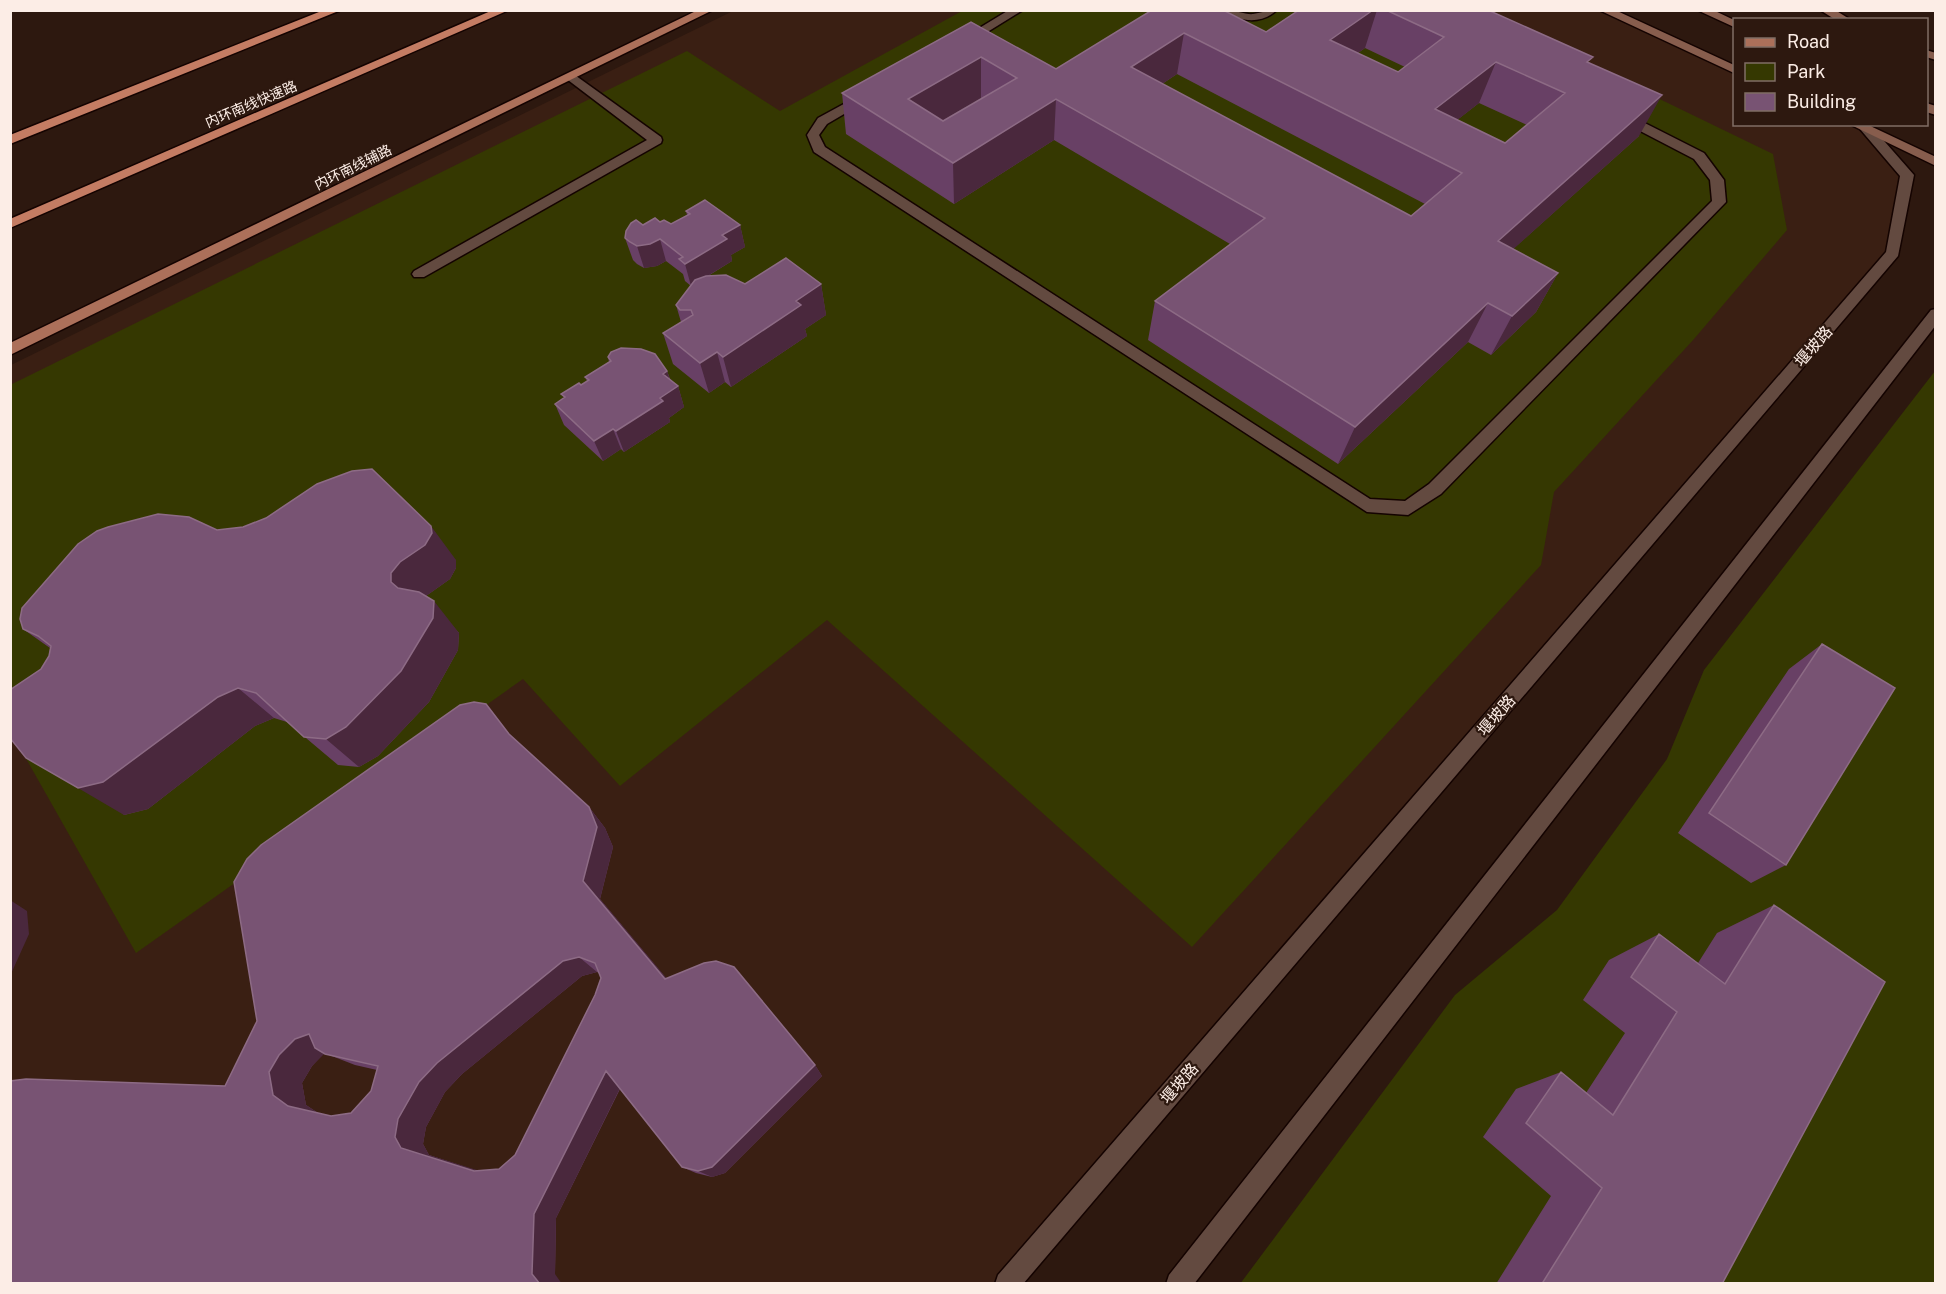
<svg xmlns="http://www.w3.org/2000/svg" width="1946" height="1294" font-family="'Public Sans','Noto Sans SC',sans-serif">
	<style>
		.built { fill: #3a1f13 }
		.green { fill: #353801 }
		.lines { fill: none; stroke-linecap: round; stroke-linejoin: round }
		.service-casing { stroke: #140300; stroke-width: 3 }
		.minor-casing { stroke: #140300; stroke-width: 3 }
		.secondary-casing { stroke: #140300; stroke-width: 3 }
		.primary-casing { stroke: #140300; stroke-width: 3 }
		.trunk-casing { stroke: #140300; stroke-width: 3 }
		.service { fill: #634a40; fill-rule: evenodd }
		.minor { fill: #634a40; fill-rule: evenodd }
		.secondary { fill: #875d4d; fill-rule: evenodd }
		.primary { fill: #ac705a; fill-rule: evenodd }
		.trunk { fill: #c47c63; fill-rule: evenodd }
		.wall { fill: #684065; fill-rule: evenodd }
		.shaded-wall { fill: #4a283d }
		.building { fill: #785373; stroke: #8d6b85; stroke-width: 1.5; fill-rule: evenodd }
		.labels { text-anchor: middle; stroke-width: 4.5; stroke-linejoin: round; paint-order: stroke }
		.far-street-label { font-size: 14px; fill: #fcede6; stroke: #2d180f }
		.street-label { font-size: 16px; fill: #fcede6; stroke: #2d180f }
	</style>
	<rect width="100%" height="100%" fill="#2d180f"/>
	<path class="built" d="M733,11H1604L1734,69V124L1855,125L1866,129L1907,175L1893,253L1007,1283L11,1284V365Z"/>
	<path class="green" d="M962,11H1478L1773,154L1787,230L1694,339L1554,492L1541,565L1192,947L827,620L620,786L523,679L136,953L11,732L10,385L687,51L780,111Z
		M1935,371V1283L1240,1284L1455,995L1557,910L1667,759L1704,670Z"/>
	<g class="lines">
		<g class="service-casing">
			<path id="service" d="M1009,10H1023L968,44L964,45L958,41Z
				M1225,10C1234,10 1247,15 1253,14C1262,13 1269,10 1277,10C1262,24 1240,23 1225,10Z
				M572,73L661,137L662,140L661,143L424,277H414L412,274L414,271L647,140L568,80V74Z
				M864,93L868,94L870,97L868,100L827,124L819,135L825,147L1370,499L1405,501L1429,484L1712,201L1710,180L1694,159L1619,120L1617,117L1619,114H1627L1704,153L1724,180L1726,202L1441,494L1408,515L1367,512L814,152L807,135L818,118Z"/>
		</g>
		<g class="minor-casing">
			<path id="minor" d="M1866,125L1871,126L1914,175L1898,256L1023,1284H995L998,1275L1886,252L1900,176L1860,129Z
				M1936,309V325L1194,1284H1166L1169,1275L1931,310Z"/>
		</g>
		<g class="secondary-casing">
			<path id="secondary" d="M1599,10H1615L1734,65V73Z
				M1697,10H1713L1734,20V27Z
				M1820,10H1835L1851,20H1836Z
				M1926,50L1936,53V60L1926,57Z
				M1926,103L1936,106V115L1926,112Z
				M1849,124H1866L1936,157V166Z"/>
		</g>
		<g class="primary-casing">
			<path id="primary" d="M698,10H713L10,355V343Z"/>
		</g>
		<g class="trunk-casing">
			<path id="trunk" d="M324,10H341L10,144V135Z
				M493,10H509L10,228V219Z"/>
		</g>
		<use href="#service" class="service"/>
		<use href="#minor" class="minor"/>
		<use href="#secondary" class="secondary"/>
		<use href="#primary" class="primary"/>
		<use href="#trunk" class="trunk"/>
	</g>
	<path class="wall" d="M1152,10L1266,32L1299,10H1488L1590,63L1639,136L1513,249L1558,273L1536,312L1491,355L1468,342L1338,464L1148,340L1155,301L1230,244L1054,140L954,204L846,134L842,93L971,22L1056,69ZM1365,48L1405,67L1398,72L1358,53ZM1177,74L1425,204L1411,216L1162,84ZM981,98H982L943,121H942ZM1479,103L1527,125L1505,143L1457,120Z
		M686,211L740,225L745,247L731,255L732,261L708,276L745,284H821L826,315L805,329L807,336L731,387L725,382L709,393L673,364L663,333L681,322L676,305L691,286L685,281L683,274L666,261L657,266L644,268L637,264L633,260L625,238L643,225L660,222L671,224L687,215Z
		M608,357L667,371L671,381L678,386L684,407L669,418L670,422L624,452L621,449L603,461L564,425L555,404L564,398L561,394L581,385L587,381L585,377L609,362Z
		M266,518L456,560V568L450,579L426,596L459,633L458,650L429,702L378,756L359,767L338,765L287,722L274,718L255,726L148,809L124,815L41,669L49,656L50,648L23,629L217,530L243,527Z
		M1822,644L1786,865L1751,883L1678,833L1789,669Z
		M512,737L589,807L605,828L613,847L600,899L666,978L815,1065L822,1076L725,1173L712,1177L696,1173L682,1167L620,1089L556,1218L555,1274L225,1086ZM597,972L599,973L601,978L595,995L515,1155L499,1169L478,1171L429,1155L423,1144L426,1127L445,1092L462,1074L582,976ZM324,1053L355,1065L377,1070L371,1091L351,1113L331,1116L318,1113L306,1105L302,1083L312,1066Z
		M1774,905L1722,1284H1496L1551,1196L1483,1137L1516,1089L1561,1072L1586,1093L1625,1033L1583,1000L1609,960L1659,934L1698,963L1717,933Z"/>
	<path class="shaded-wall" d="M1373,10H1377L1365,48L1319,81L1330,40Z
		M1184,33L1177,74L1126,108L1131,67Z
		M981,57V98L913,138L908,99Z
		M1496,62L1479,103L1419,150L1435,109Z
		M1662,95L1639,136L1478,281L1498,241Z
		M1056,99L1054,140L954,204L953,163Z
		M740,225L745,247L731,255L732,261L691,286L685,264L722,235Z
		M660,239L666,261L657,266L644,268L637,246Z
		M1558,273L1536,312L1491,355L1512,316Z
		M821,284L826,315L805,329L807,336L731,387L723,357L796,301Z
		M1488,303L1468,342L1338,464L1355,427Z
		M717,352L725,382L709,393L700,363Z
		M667,371L673,389L678,386L684,407L669,418L670,422L624,452L616,431L663,374Z
		M613,429L621,449L603,461L594,441Z
		M431,526L456,560V568L450,579L426,596L418,607L391,582V573L400,562Z
		M434,601L459,633L458,650L429,702L378,756L359,767L326,739Z
		M238,688L274,718L255,726L148,809L124,815L78,788L218,697Z
		M589,807L605,828L613,847L600,899L679,993L665,979L583,881Z
		M10,900L27,911L29,934L10,976Z
		M579,957L597,972L582,976L462,1074L445,1092L426,1127L423,1144L429,1155L499,1177L474,1171L401,1148L395,1137L398,1119L419,1082L437,1063L563,961Z
		M309,1034L327,1051L312,1066L302,1083L306,1105L321,1115L288,1106L273,1095L269,1072L279,1055L295,1039Z
		M815,1065L822,1076L725,1173L712,1177L698,1171Z
		M606,1071L623,1082L556,1218L555,1274L562,1284H540L532,1274L534,1214Z"/>
	<path class="building" d="M1152,10H1223L1266,32L1299,10H1373L1330,40L1398,72L1444,37L1386,10H1488L1593,57L1587,62L1662,95L1498,241L1558,273L1512,316L1488,303L1355,427L1155,301L1265,218L1056,99L953,163L842,93L971,22L1056,69ZM1184,33L1462,173L1411,216L1131,67ZM981,57L1017,78L943,121L908,99ZM1496,62L1565,93L1505,143L1435,109Z
		M705,200L740,225L722,235L727,239L685,264L679,259L683,257L660,239L650,244L637,246L630,242L625,238L626,231L631,223L636,220L643,225L655,218L660,222L664,220L671,224L690,214L686,211Z
		M786,258L821,284L796,301L801,305L723,357L717,352L700,363L663,333L693,315L691,310H680L676,305L695,280L706,276L726,275L745,284Z
		M621,348L641,349L655,354L667,371L663,374L678,386L660,398L663,401L616,431L613,429L594,441L555,404L565,397L561,394L579,383L581,385L589,380L585,377L611,361L608,357L611,352Z
		M372,469L431,526L432,533L425,545L400,562L391,573V582L398,588L419,592L434,601L433,618L401,671L346,727L326,739L304,737L256,693L238,688L218,697L103,782L78,788L26,758L10,738V690L41,669L49,656L51,646L38,636L23,629L20,619L22,608L78,544L97,531L108,527L158,514L189,517L217,530L243,527L266,518L317,484L352,471Z
		M1822,644L1895,688L1786,865L1709,813Z
		M474,702L486,704L509,734L589,807L597,827L583,881L665,979L704,963L716,961L734,967L815,1065L712,1167L698,1171L682,1167L606,1071L534,1214L532,1274L540,1284H10V1081L26,1079L225,1086L257,1021L234,882L247,859L261,845L460,705ZM579,957L595,963L601,978L595,995L515,1155L499,1169L474,1171L401,1148L395,1137L398,1119L419,1082L437,1063L563,961ZM309,1034L315,1048L325,1054L378,1066L371,1091L351,1113L331,1116L288,1106L273,1095L269,1072L279,1055L295,1039Z
		M1774,905L1885,982L1722,1284H1544L1543,1282L1602,1188L1526,1123L1561,1072L1613,1115L1677,1012L1631,977L1659,934L1725,984Z"/>
	<g class="labels">
		<g class="far-street-label">
			<text transform="translate(251 104) rotate(-23)" y="5">内环南线快速路</text>
			<text transform="translate(353 167) rotate(-26)" y="5">内环南线辅路</text>
		</g>
		<g class="street-label">
			<text transform="translate(1813 346) rotate(-49)" y="6">堰坡路</text>
			<text transform="translate(1496 715) rotate(-49)" y="6">堰坡路</text>
			<text transform="translate(1179 1083) rotate(-49)" y="6">堰坡路</text>
		</g>
	</g>
	<rect width="1946" height="1294" fill="none" stroke="#fcede6" stroke-width="24"/>
	<rect x="1733" y="18" width="195" height="108" fill="#2d180f" stroke="#806d65" stroke-width="1.5"/>
	<rect x="1745" y="38" width="30" height="9" fill="#ac705a" stroke="#806d65" stroke-width="1.5"/>
	<text x="1787" y="48" font-size="18" fill="#fcede6">Road</text>
	<rect x="1745" y="63" width="30" height="18" fill="#353801" stroke="#806d65" stroke-width="1.5"/>
	<text x="1787" y="78" font-size="18" fill="#fcede6">Park</text>
	<rect x="1745" y="93" width="30" height="18" fill="#785373" stroke="#806d65" stroke-width="1.5"/>
	<text x="1787" y="108" font-size="18" fill="#fcede6">Building</text>
</svg>
